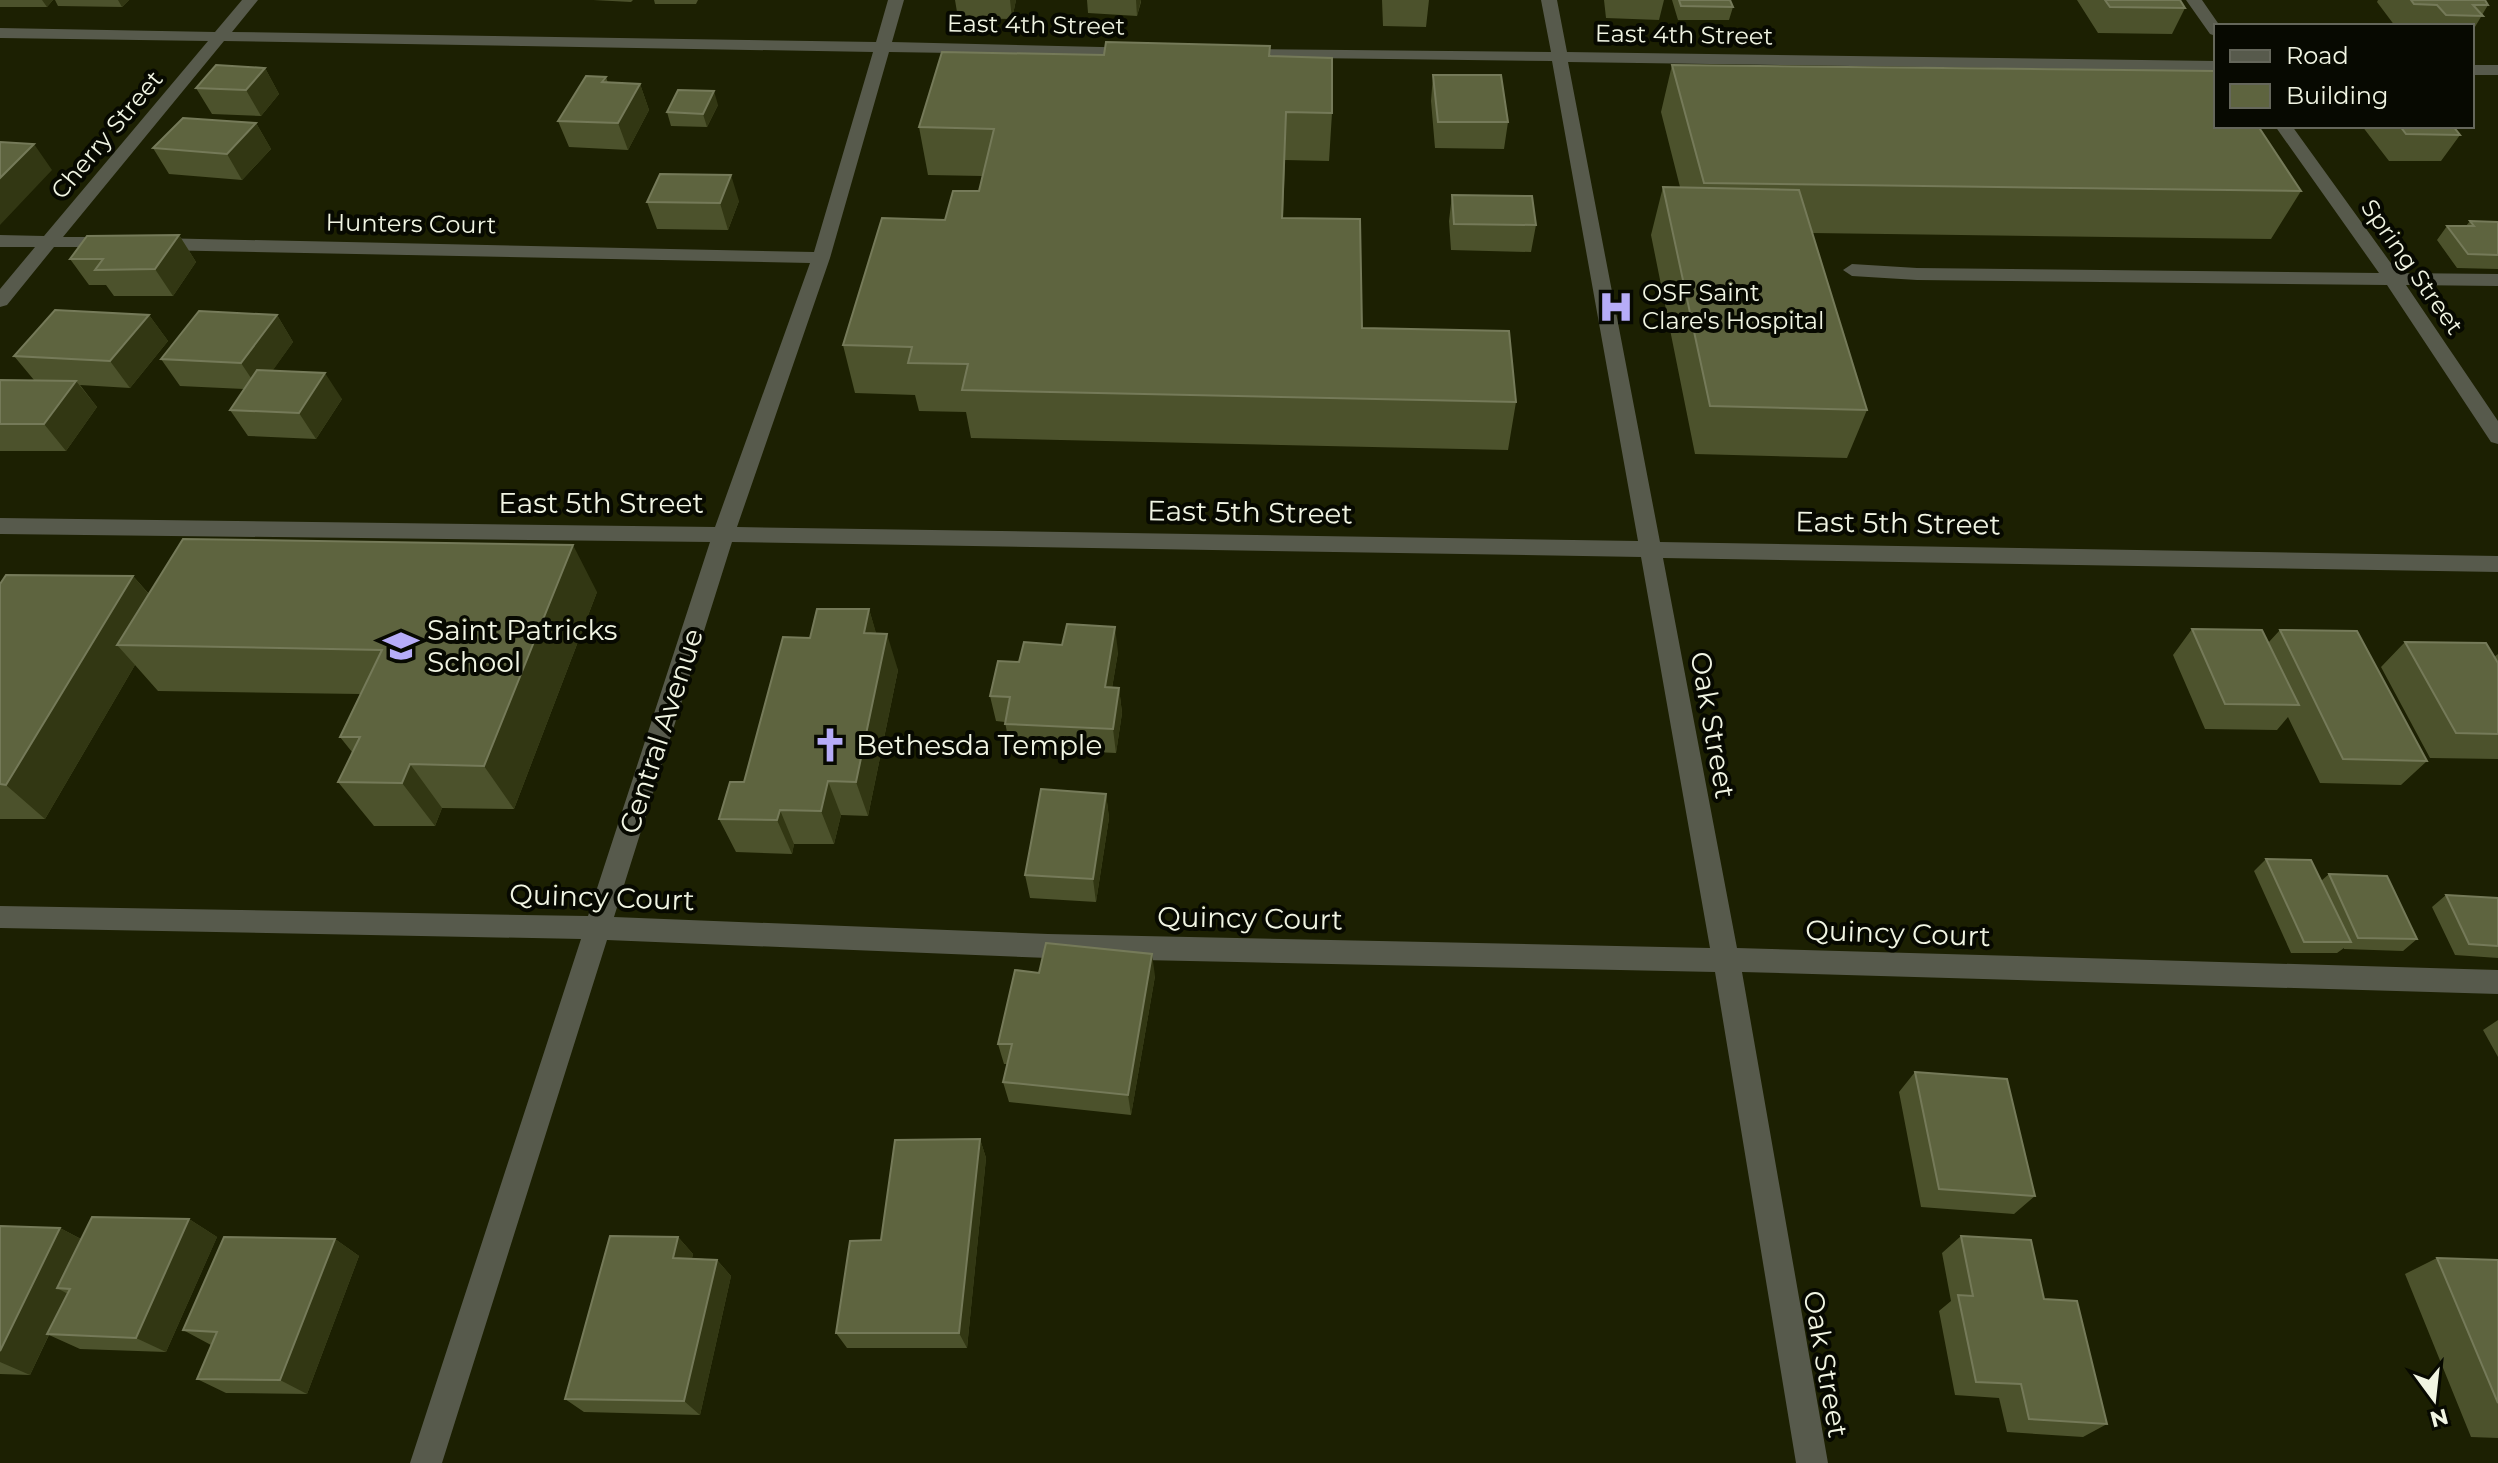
<svg xmlns="http://www.w3.org/2000/svg" width="2498" height="1463" font-family="Montserrat,sans-serif">
	<style>
		.lines { fill: none; stroke-linecap: round; stroke-linejoin: round }
		.minor { fill: #575a4c; fill-rule: evenodd }
		.wall { fill: #4c522c }
		.shaded-wall { fill: #323713 }
		.building { fill: #5e643f; stroke: #757a59; stroke-width: 2 }
		.labels { text-anchor: middle; stroke-width: 8; stroke-linejoin: round; paint-order: stroke }
		.far-street-label { font-size: 24px; fill: #f1f5e3; stroke: #070901 }
		.far-poi-label { font-size: 24px; fill: #f1f5e3; stroke: #070901; text-anchor: start }
		.street-label { font-size: 28px; fill: #f1f5e3; stroke: #070901 }
		.poi-label { font-size: 28px; fill: #f1f5e3; stroke: #070901; text-anchor: start }
	</style>
	<rect width="100%" height="100%" fill="#1c2002"/>
	<g class="lines">
		<path class="minor" d="M242,0H258L232,32L876,42L888,0H904L892,42L1144,48L1146,51L1138,56L889,52L830,258L737,527L1638,541L1552,61L1239,57L1231,52L1233,49L1551,52L1541,0H1557L1567,52L2216,61V71L1568,62L1660,542L2498,556V572L1663,558L1737,948L2498,970V994L1742,972L1828,1463H1796L1715,972L1048,958L607,940L442,1463H410L581,939L0,928V906L588,916L710,542L0,534V518L715,527L810,263L155,250L146,244L155,238L814,252L873,52L224,41L63,237H115L124,243L121,247H54L7,305L0,307V289L35,247H0V235L44,236L208,41L0,38V28L215,32ZM732,542L1641,557L1710,948L1048,934L614,917Z
			M2186,0H2202L2220,26H2216V36L2210,34Z
			M2472,65H2498V75H2472Z
			M2275,126H2292L2398,273L2498,274V286L2406,285L2498,421V444L2491,442L2387,285L1917,280L1852,276L1843,270L1852,264L1917,268L2379,273Z"/>
	</g>
	<path class="wall" d="M0,0H53L47,7H0Z
		M55,0H129L122,7L58,6Z
		M593,0H633L631,2Z
		M654,0H698L696,4H655Z
		M955,0H1016L1012,19L958,18Z
		M1087,0H1141V2L1137,16L1088,13Z
		M1382,0H1429L1426,27L1383,26Z
		M1604,0H1664L1659,20L1606,18Z
		M1672,0H1730L1733,7L1729,20H1678Z
		M2077,0H2180L2185,8L2172,34L2098,33Z
		M2378,0H2485L2488,5L2472,32V26H2395L2377,2Z
		M1270,46V56L1332,113L1329,161L1285,160L1283,218L1362,328L1516,402L1508,450L971,438L966,412L919,411L915,395L855,393L843,345L945,220L979,191L982,176L928,175L919,127L1104,55Z
		M1672,65L2301,191L2271,239L1812,233L1867,410L1847,458L1695,454L1651,235L1663,187H1680L1661,112Z
		M265,68L279,94L261,116L212,114L196,88Z
		M1433,75L1508,122L1504,149L1435,148L1431,101Z
		M606,77L608,83L640,84L649,110L628,150L569,147L558,121Z
		M718,105L707,127L671,126L667,112Z
		M256,123L271,149L242,180L169,174L153,148Z
		M2362,126H2453L2460,135L2441,161H2389Z
		M1452,195L1536,225L1531,252L1451,250L1449,221Z
		M739,201L728,230L657,229L647,202Z
		M2470,221L2498,222V269L2457,268L2437,240L2447,226H2466Z
		M179,235L196,262L173,296H114L106,285H89L70,259Z
		M149,315L168,341L130,388L80,385L97,407L66,451H0V380H34L14,356Z
		M277,315L293,342L272,371L342,399L316,439L248,436L230,410L244,389L180,386L161,359Z
		M133,576L149,594L597,592L514,809L442,808L435,826H374L338,782L352,752L340,737L360,694L158,691L135,665L45,819H0V584Z
		M869,609L876,634L898,670L868,816L841,815L834,844H794L792,854L736,852L719,819L744,782L810,638Z
		M2192,629L2268,643L2280,630L2427,761L2401,785L2320,783L2288,717L2277,730L2205,729L2173,655Z
		M2405,642L2494,657L2498,654V759L2430,758L2381,667Z
		M1118,652L1112,688H1119L1122,713L1116,753L1010,748L1005,722L996,721L990,696L1019,662Z
		M1106,794L1109,818L1096,902L1030,898L1025,875Z
		M2266,859L2321,881L2329,874L2417,939L2403,951L2344,949V948L2337,953H2291L2254,871Z
		M2446,895L2498,898V958L2455,955L2432,907Z
		M1039,973L1155,976L1131,1115L1009,1102L1003,1082L1007,1064H1004L998,1044Z
		M2498,1020V1057L2483,1030Z
		M1915,1072L2035,1196L2014,1214L1921,1207L1899,1092Z
		M980,1139L986,1158L967,1348H847L836,1333L881,1240Z
		M189,1219L217,1237L166,1352L80,1349L49,1335L30,1375L0,1374V1226L60,1228L81,1239Z
		M1961,1236L2044,1299L2107,1424L2083,1437L2007,1432L1999,1398L1955,1395L1939,1311L1951,1301L1942,1253Z
		M678,1237L693,1254L692,1258L717,1260L731,1276L700,1415L584,1412L565,1399Z
		M335,1239L359,1256L307,1394L226,1393L197,1379L211,1345L183,1330Z
		M2437,1258L2498,1260V1438L2471,1437L2405,1274Z"/>
	<path class="shaded-wall" d="M42,0H53L47,7Z
		M118,0H129L122,7Z
		M1010,0H1016L1012,19Z
		M1136,0H1141L1137,16Z
		M265,68L279,94L261,116L246,90Z
		M640,84L649,110L628,150L618,123Z
		M714,91L718,105L707,127L703,114Z
		M256,123L271,149L242,180L227,154Z
		M34,144L52,170L0,225V178Z
		M731,175L739,201L728,230L720,203Z
		M179,235L196,262L173,296L155,269Z
		M149,315L168,341L130,388L110,361Z
		M277,315L293,342L259,390L241,363Z
		M325,373L342,399L316,439L299,413Z
		M76,381L97,407L66,451L44,424Z
		M573,545L597,592L514,809L484,766Z
		M133,576L165,613L117,645L135,665L45,819L6,785Z
		M869,609L880,646L864,633Z
		M1115,627L1118,652L1108,712L1105,687Z
		M887,634L898,670L868,816L856,782Z
		M1119,688L1122,713L1116,753L1113,729Z
		M410,764L442,808L435,826L402,783Z
		M828,781L841,815L834,844L821,811Z
		M1106,794L1109,818L1096,902L1093,879Z
		M780,810L794,844L792,854L777,820Z
		M1152,954L1155,976L1131,1115L1128,1095Z
		M980,1139L986,1158L967,1348L959,1333Z
		M189,1219L217,1237L166,1352L136,1338Z
		M60,1228L92,1245L57,1288L68,1294L30,1375L0,1362V1351Z
		M678,1237L693,1254L688,1274L673,1258Z
		M335,1239L359,1256L307,1394L280,1380Z
		M717,1260L731,1276L700,1415L684,1401Z"/>
	<path class="building" d="M1679,0H1730L1733,7L1681,6Z
		M2105,0H2180L2185,8L2110,7Z
		M2411,0H2485L2488,5H2473L2483,16L2446,15L2437,5L2414,4Z
		M1106,42L1270,46L1269,56L1332,58V113L1286,112L1282,218L1360,219L1362,328L1509,331L1516,402L962,390L968,364L908,363L912,347L843,345L882,218L945,220L953,191H979L994,129L919,127L942,52L1104,55Z
		M216,65L265,68L246,90L196,88Z
		M1672,65L2216,71V126H2258L2301,191L1704,183Z
		M1433,75H1501L1508,122H1438Z
		M586,76L606,77L602,82L640,84L618,123L558,121Z
		M678,90L714,91L703,114L667,112Z
		M183,118L256,123L227,154L153,148Z
		M2400,126H2453L2460,135L2406,134Z
		M0,142L34,144L0,178Z
		M660,174L731,175L720,203L647,202Z
		M1663,187L1799,190L1867,410L1710,406Z
		M1452,195L1532,196L1536,225L1454,224Z
		M2470,221L2498,222V255L2468,254L2447,226H2474Z
		M179,235L155,269L95,270L103,259H70L87,236Z
		M55,310L149,315L110,361L14,356Z
		M199,311L277,315L241,363L161,359Z
		M257,370L325,373L299,413L230,410Z
		M0,380L76,381L44,424H0Z
		M183,539L573,545L484,766L410,764L402,783L338,782L360,737H340L382,650L117,645Z
		M6,575L133,576L6,785L0,784V584Z
		M817,609H869L864,633L887,634L856,782L828,781L821,811L780,810L777,820L719,819L730,782H744L783,637L810,638Z
		M1067,624L1115,627L1105,687L1119,688L1113,729L1005,724L1010,697L990,696L998,661L1019,662L1024,642L1062,645Z
		M2192,629L2262,630L2299,705L2225,704Z
		M2280,630L2357,631L2427,761L2343,759Z
		M2405,642L2486,643L2498,663V734L2456,733Z
		M1041,789L1106,794L1093,879L1025,875Z
		M2266,859L2311,860L2351,942H2304Z
		M2329,874L2387,876L2417,939L2358,938Z
		M2446,895L2498,898V946L2469,944Z
		M1046,943L1152,954L1128,1095L1003,1082L1012,1044H998L1015,970L1039,973Z
		M1915,1072L2007,1079L2035,1196L1939,1189Z
		M980,1139L959,1333H836L850,1241L881,1240L895,1140Z
		M92,1217L189,1219L136,1338L47,1334L70,1289L57,1288Z
		M0,1226L60,1228L0,1351Z
		M610,1236L678,1237L673,1258L717,1260L684,1401L565,1399Z
		M1961,1236L2031,1240L2044,1299L2077,1301L2107,1424L2029,1419L2021,1384L1976,1382L1958,1295L1973,1296Z
		M224,1237L335,1239L280,1380L197,1379L217,1332L183,1330Z
		M2437,1258L2498,1260V1403Z"/>
	<defs>
		<g id="hospital-bare" transform="scale(2.76)"><path d="M-5-5h3v3.5h4V-5h3V5h-3V1.5h-4V5h-3Z" fill="#b6acf8" stroke="#070901" stroke-width="2.5" paint-order="stroke"/></g>
		<g id="school-bare" transform="scale(2.76)"><path d="M0-5L7-2L0 1L-7-2ZM-4 1L0 2.5L4 1V4Q0 6-4 4Z" fill="#b6acf8" stroke="#070901" stroke-width="2.5" paint-order="stroke"/></g>
		<g id="church-bare" transform="scale(2.76)"><path d="M-1.2-6h2.4v3.5h3.3v2.4h-3.3V6h-2.4V-.1h-3.3v-2.4h3.3Z" fill="#b6acf8" stroke="#070901" stroke-width="2.5" paint-order="stroke"/></g>
	</defs>
	<g fill-rule="evenodd">
		<use href="#hospital-bare" x="1616" y="307"/>
		<use href="#school-bare" x="401" y="646"/>
		<use href="#church-bare" x="830" y="745"/>
	</g>
	<g class="labels">
		<g class="far-street-label">
			<text transform="translate(1036 25) rotate(1)" y="8">East 4th Street</text>
			<text transform="translate(1684 35) rotate(1)" y="8">East 4th Street</text>
			<text transform="translate(107 135) rotate(-50)" y="8">Cherry Street</text>
			<text transform="translate(411 224) rotate(1)" y="8">Hunters Court</text>
			<text transform="translate(2412 267) rotate(55)" y="8">Spring Street</text>
		</g>
		<g class="far-poi-label">
			<text x="1642" y="301">OSF Saint<tspan x="1642" dy="28">Clare's Hospital</tspan></text>
		</g>
		<g class="street-label">
			<text x="601" y="513">East 5th Street</text>
			<text transform="translate(1250 512) rotate(1)" y="10">East 5th Street</text>
			<text transform="translate(1898 523) rotate(1)" y="10">East 5th Street</text>
			<text transform="translate(1713 725) rotate(80)" y="10">Oak Street</text>
			<text transform="translate(661 731) rotate(-72)" y="10">Central Avenue</text>
			<text transform="translate(602 897) rotate(2)" y="10">Quincy Court</text>
			<text transform="translate(1250 918) rotate(1)" y="10">Quincy Court</text>
			<text transform="translate(1898 933) rotate(2)" y="10">Quincy Court</text>
			<text transform="translate(1826 1364) rotate(80)" y="10">Oak Street</text>
		</g>
		<g class="poi-label">
			<text x="427" y="640">Saint Patricks<tspan x="427" dy="32">School</tspan></text>
			<text x="856" y="755">Bethesda Temple</text>
		</g>
	</g>
	<rect x="2214" y="24" width="260" height="104" fill="#070901" stroke="#65675b" stroke-width="2"/>
	<rect x="2230" y="50" width="40" height="12" fill="#575a4c" stroke="#65675b" stroke-width="2"/>
	<text x="2286" y="64" font-size="24" fill="#f1f5e3">Road</text>
	<rect x="2230" y="84" width="40" height="24" fill="#5e643f" stroke="#65675b" stroke-width="2"/>
	<text x="2286" y="104" font-size="24" fill="#f1f5e3">Building</text>
	<g transform="translate(2434 1399) rotate(165)" stroke="#070901" stroke-width="6" paint-order="stroke">
	<path d="M0-6L14 30L0 20L-14 30Z" fill="#f1f5e3"/>
	<text y="-12" font-size="22" font-weight="bold" text-anchor="middle" fill="#f1f5e3">N</text>
	</g>
</svg>
